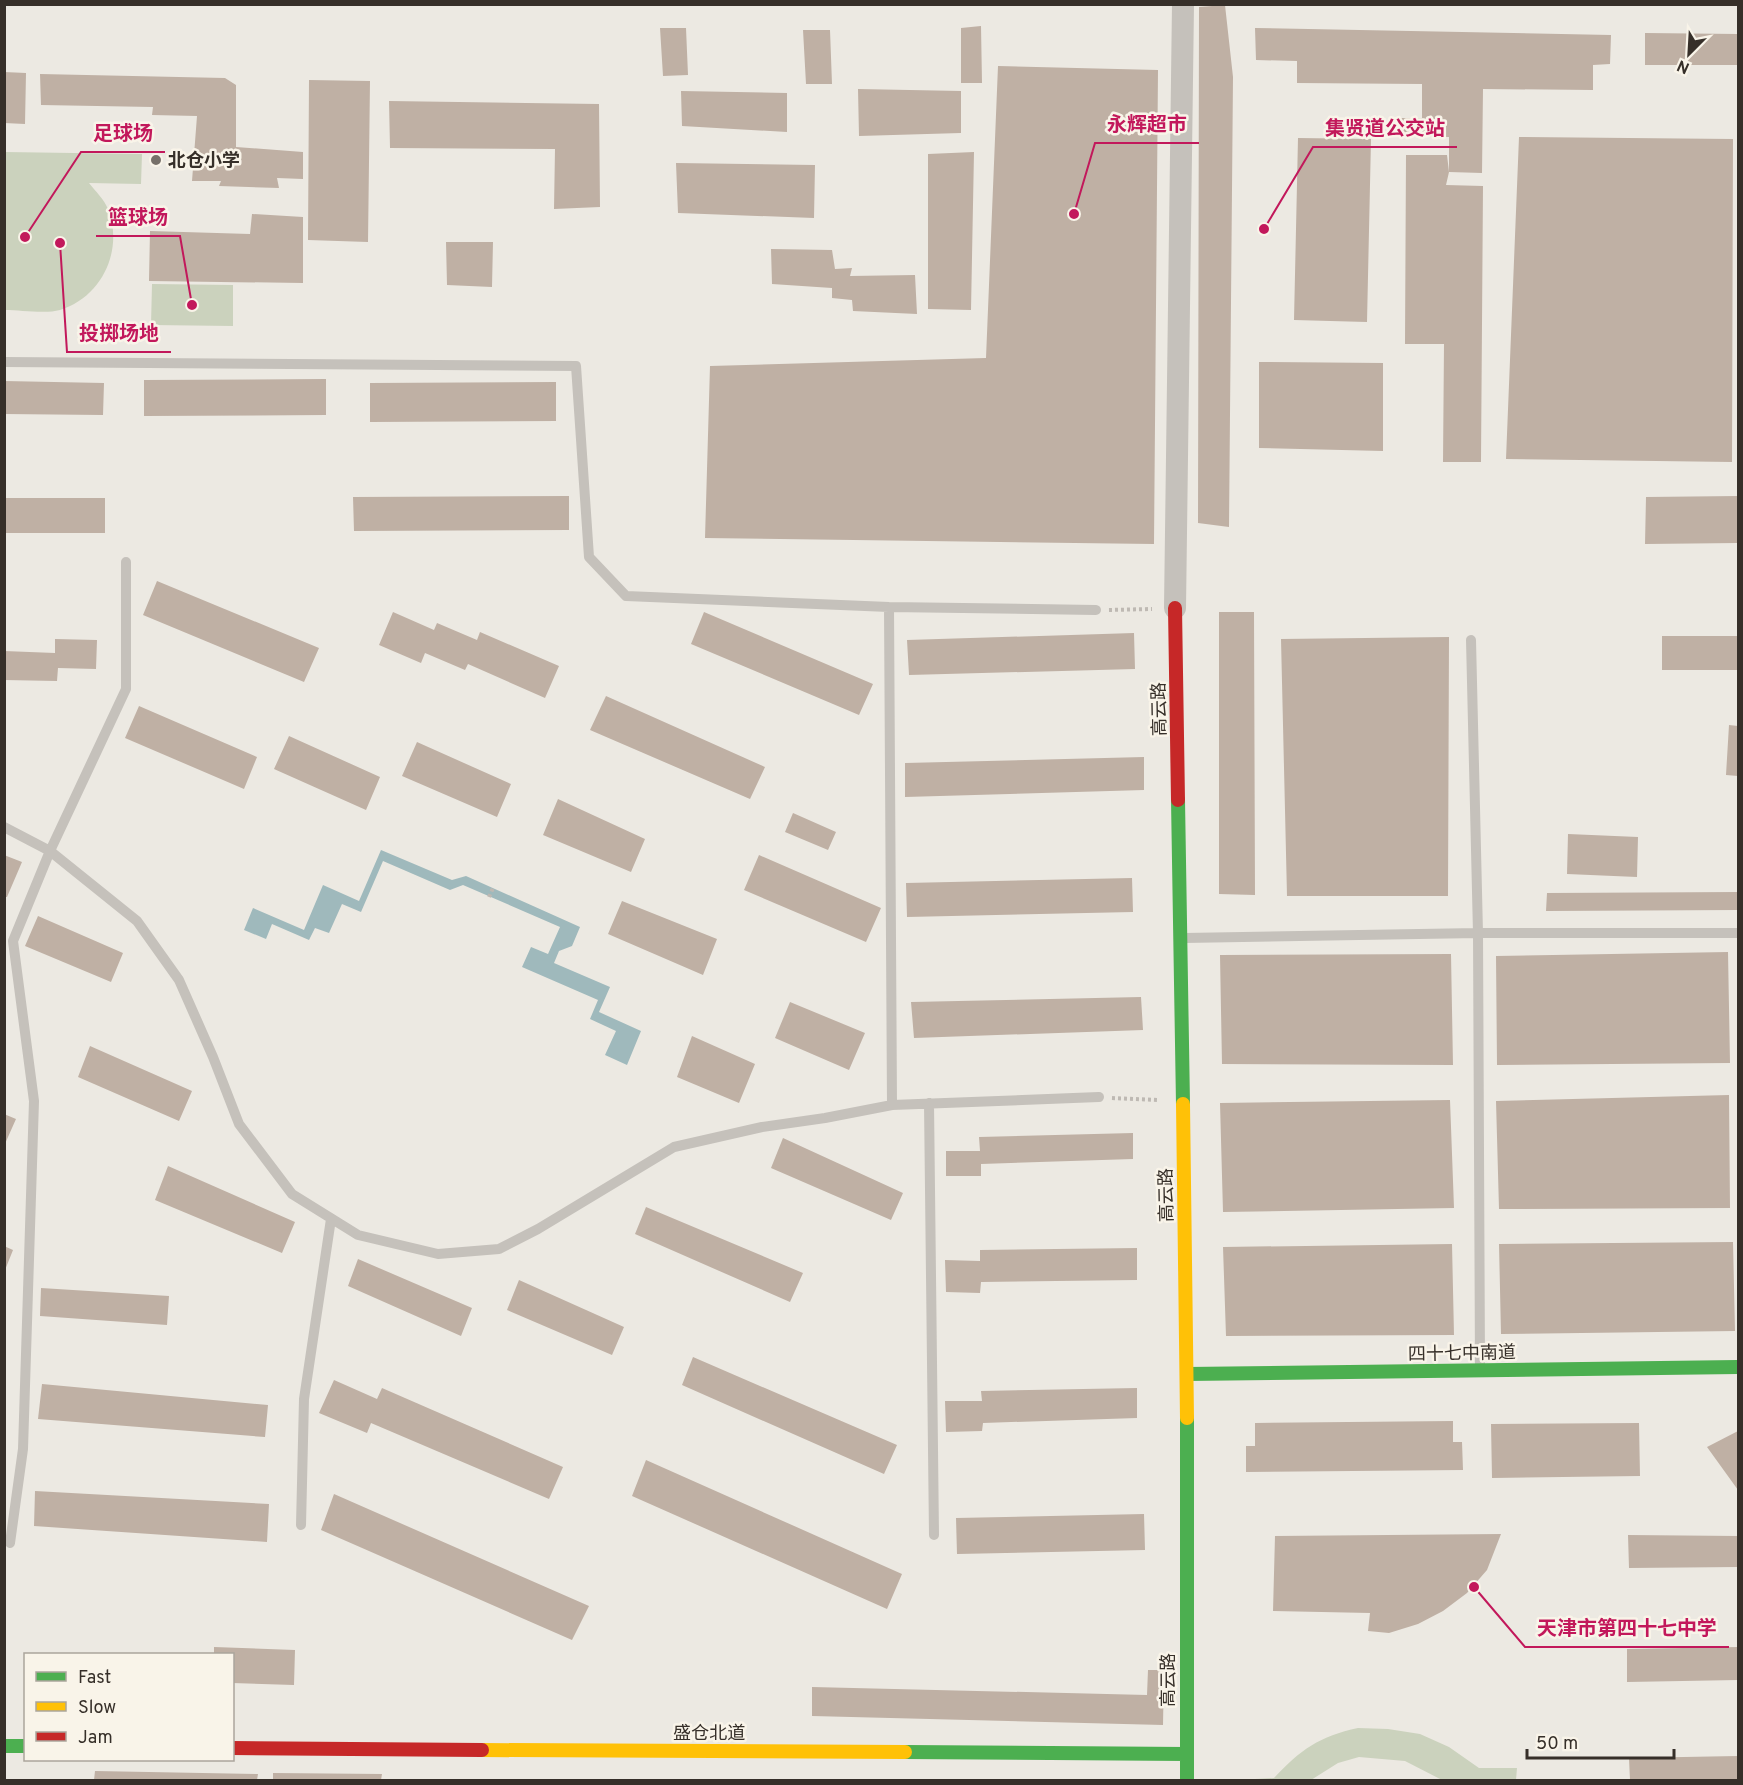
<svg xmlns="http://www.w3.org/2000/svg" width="1743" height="1785" font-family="Overpass,'Noto Sans SC',sans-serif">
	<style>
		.green { fill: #cbd2bd }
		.water { fill: #9fb9bc }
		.building { fill: #bfb0a4 }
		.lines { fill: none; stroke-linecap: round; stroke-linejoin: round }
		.path { stroke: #beb9b3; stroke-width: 4; stroke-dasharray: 3 3; stroke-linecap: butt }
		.lane { stroke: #c5c1bb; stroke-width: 10 }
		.street { stroke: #c5c1bb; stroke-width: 22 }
		.fast { stroke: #4caf50; stroke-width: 14 }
		.slow { stroke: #ffc107; stroke-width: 14 }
		.jam { stroke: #c62828; stroke-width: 14 }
		.poi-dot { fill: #76706a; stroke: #f9f4e9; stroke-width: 2 }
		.labels { text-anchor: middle; stroke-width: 5; stroke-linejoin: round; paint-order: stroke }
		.poi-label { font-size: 18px; font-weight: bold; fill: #362f29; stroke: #f9f4e9; text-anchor: start }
		.street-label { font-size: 18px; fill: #362f29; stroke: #f9f4e9 }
		.leader { fill: none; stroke: #c2185b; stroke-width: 2 }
		.callout-dot { fill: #c2185b; stroke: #f9f4e9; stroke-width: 2 }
		.callout-label { font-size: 20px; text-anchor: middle; font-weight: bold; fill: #c2185b; stroke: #f9f4e9; stroke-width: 5; stroke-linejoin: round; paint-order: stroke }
	</style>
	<rect width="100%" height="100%" fill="#ece9e2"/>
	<path class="green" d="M5,152L142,154L141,184L89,183C96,192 104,199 108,209C124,250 102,297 60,310C46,314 20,310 5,310Z
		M152,284L233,285V326L151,325Z
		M1358,1728L1388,1729L1420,1734L1449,1747L1479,1768H1517L1516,1780H1442L1405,1761L1359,1757L1338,1763L1311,1780H1238L1274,1778C1300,1750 1320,1736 1358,1728Z"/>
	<path class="water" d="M381,850L452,880L466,876L580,927L572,946L559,951L554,963L610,987L599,1012L641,1031L627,1065L605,1055L616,1031L590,1019L598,1000L522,967L531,947L548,954L560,927L463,885L450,890L383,861L361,912L342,904L329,933L315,928L309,940L272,924L266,939L244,930L253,908L304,930L323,885L359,901Z"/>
	<path class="building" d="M1225,5L1233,77L1229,527L1198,523L1199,7Z
		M981,26L982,83H961V28Z
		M660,28H686L688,75L663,76Z
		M1255,28L1611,35L1610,64L1593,65V90L1483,89L1482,173L1449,172V137L1389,136V118H1422V84L1297,83V61L1256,60Z
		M803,30H830L832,84H806Z
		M1645,33L1738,34V65H1645Z
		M998,66L1158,70L1154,544L705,538L710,366L986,358Z
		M4,72L26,73L25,124L4,123Z
		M40,74L225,78L236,85V147L303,152V179L277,178L279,188L219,186L221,181H192L197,116L152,115L153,107L41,105Z
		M309,80L370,81L368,242L308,240Z
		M858,89L961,91V133L859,136Z
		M681,91L787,93V132L682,126Z
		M389,101L599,104L600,207L554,209L555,149L390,148Z
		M1519,137L1733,139L1732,462L1506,459Z
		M1298,138L1371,139L1367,322L1294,320Z
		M974,152L971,310L928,309V154Z
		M1406,155H1447L1449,172L1446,185L1483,186L1481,462H1443L1444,344H1405Z
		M676,163L815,165L814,218L678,213Z
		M252,214L303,217V283L149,281L150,231L250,234Z
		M446,242H493L492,287L447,285Z
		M771,249L832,250L835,269L852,268L850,276L915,275L917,314L853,311L852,300L832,298V288L772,284Z
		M1259,362L1383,363V451L1259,448Z
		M326,379V415L144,416V380Z
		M4,381L104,383L103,415L4,414Z
		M556,382V421L370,422V383Z
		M569,496V530L354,531L353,497Z
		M1738,496V543L1645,544L1646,497Z
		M4,498H105V533H4Z
		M157,581L319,648L304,682L143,615Z
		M393,612L434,630L437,623L477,640L480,632L559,666L545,698L468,664L465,670L425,653L421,663L379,645Z
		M704,612L873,684L859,715L691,644Z
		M1219,612H1254L1255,895L1219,894Z
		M1134,633L1135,669L909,675L907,640Z
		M1662,636H1738V670H1662Z
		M1449,637L1448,896H1287L1281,639Z
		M55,639L97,640L96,669L58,668L57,681L4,680V651L55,653Z
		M606,696L765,767L750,799L590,730Z
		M139,706L257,757L244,789L125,738Z
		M1729,725L1738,726V776L1726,775Z
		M289,736L380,777L366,810L274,769Z
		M417,742L511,784L497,817L402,776Z
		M1144,757V790L905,797V763Z
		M558,799L645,839L631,872L543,835Z
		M793,813L836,832L828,850L785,832Z
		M1568,834L1638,837L1637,877L1567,874Z
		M4,855L22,862L7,897H4Z
		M759,855L881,908L866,942L744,890Z
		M1132,878L1133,912L907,917L906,883Z
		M1738,892V910L1546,911L1547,893Z
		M622,901L717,939L703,975L608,934Z
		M38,916L123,953L111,982L25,946Z
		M1728,952L1730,1063L1497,1065L1496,956Z
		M1451,954L1453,1065L1222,1064L1220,955Z
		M1141,997L1143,1030L914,1038L911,1002Z
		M790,1002L865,1033L849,1070L775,1038Z
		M692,1036L755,1064L739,1103L677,1077Z
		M90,1046L192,1091L179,1121L78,1077Z
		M1729,1095L1730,1208L1499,1209L1496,1101Z
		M1450,1100L1454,1208L1223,1212L1220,1103Z
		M4,1114L16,1119L4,1146Z
		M1133,1133V1159L981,1164V1176H946V1151H980L979,1137Z
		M783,1138L903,1193L891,1220L771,1168Z
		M168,1166L295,1222L282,1253L155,1200Z
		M646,1207L803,1273L790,1302L635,1234Z
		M1733,1242L1735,1331L1501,1334L1499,1244Z
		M1452,1244L1454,1335L1226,1336L1223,1247Z
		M4,1246L13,1250L5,1270H4Z
		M1137,1248V1280L981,1282L980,1293L946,1292L945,1260L980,1261V1250Z
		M358,1259L472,1308L461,1336L348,1286Z
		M519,1280L624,1327L612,1355L507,1310Z
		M41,1288L169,1296L167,1325L40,1316Z
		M693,1357L897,1445L884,1474L682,1385Z
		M334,1380L377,1399L382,1388L563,1467L549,1499L371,1423L367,1433L319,1413Z
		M42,1384L268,1405L265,1437L38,1419Z
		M1137,1388V1418L983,1423L982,1431L946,1432L945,1401H982L981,1391Z
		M1453,1421V1442H1462L1463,1470L1246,1472V1446H1255V1423Z
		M1639,1423L1640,1476L1492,1478L1491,1424Z
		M1738,1431V1490L1707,1447Z
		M646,1460L902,1574L887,1609L632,1496Z
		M35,1491L269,1504L267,1542L34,1526Z
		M334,1494L589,1606L572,1640L321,1530Z
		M1144,1514L1145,1550L957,1554L956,1518Z
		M1501,1534L1487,1570L1467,1593L1443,1611L1418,1624L1389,1633L1368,1631L1370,1613L1273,1611L1275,1536Z
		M1628,1535L1738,1536V1567L1629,1568Z
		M214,1647L295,1650L294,1685L232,1683V1654H214Z
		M1738,1647V1680L1627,1682V1649Z
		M1148,1670H1164L1163,1725L812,1716V1687L1147,1695Z
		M1738,1756V1780H1630L1629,1758Z
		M95,1771L258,1774L257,1780H94Z
		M273,1773L382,1774L381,1780H273Z"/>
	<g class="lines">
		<path class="path" d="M1109,610L1152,609
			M489,897L493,888
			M1112,1098L1158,1100"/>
		<path class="lane" d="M4,362L576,366L589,557L626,596L889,607L1096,610
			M889,607L892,1105
			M1471,640L1478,933L1480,1367
			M4,827L50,851L137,921L179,980L213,1057L239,1124L292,1194L358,1235L438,1254L499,1249L538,1229L674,1147L762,1127L825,1118L892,1105L1099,1097
			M1184,938L1478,933H1738
			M929,1103L934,1535
			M301,1525L304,1399L331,1219
			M10,1543L23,1449L34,1101L13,941L50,851L126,689V562"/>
		<path class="street" d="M1175,608L1183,4"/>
		<path class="fast" d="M1178,800L1183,1104
			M1187,1374L1738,1367
			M1187,1418V1780
			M4,1746H26
			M905,1752L1186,1754"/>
		<path class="slow" d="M1183,1104L1187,1418
			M482,1750L905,1752"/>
		<path class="jam" d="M1175,608L1178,800
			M232,1748L482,1750"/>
	</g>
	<circle class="poi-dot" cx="156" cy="160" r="6"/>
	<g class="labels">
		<g class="poi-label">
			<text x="168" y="166">北仓小学</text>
		</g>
		<g class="street-label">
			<text transform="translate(1159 709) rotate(-91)" y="6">高云路</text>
			<text transform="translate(1166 1195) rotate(-91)" y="6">高云路</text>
			<text transform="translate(1462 1353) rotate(-1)" y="6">四十七中南道</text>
			<text transform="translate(1168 1680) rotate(-90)" y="6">高云路</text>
			<text x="709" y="1739">盛仓北道</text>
		</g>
	</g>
	<path class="leader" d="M1074 214L1095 143H1199M1264 229L1313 147H1457M25 237L81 152H165M192 305L180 236H96M60 243L67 352H171M1474 1587L1525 1647H1729"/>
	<g class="callout-dot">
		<circle cx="1074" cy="214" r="6"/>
		<circle cx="1264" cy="229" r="6"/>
		<circle cx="25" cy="237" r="6"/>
		<circle cx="192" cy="305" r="6"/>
		<circle cx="60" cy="243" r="6"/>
		<circle cx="1474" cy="1587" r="6"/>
	</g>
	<g class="callout-label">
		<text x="1147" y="131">永辉超市</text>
		<text x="1385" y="135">集贤道公交站</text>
		<text x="123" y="140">足球场</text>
		<text x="138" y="224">篮球场</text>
		<text x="119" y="340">投掷场地</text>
		<text x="1627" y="1635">天津市第四十七中学</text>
	</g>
	<rect width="1743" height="1785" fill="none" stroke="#362f29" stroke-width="12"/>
	<rect x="24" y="1653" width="210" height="108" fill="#f9f4e9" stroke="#aba59c" stroke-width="1.5"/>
	<rect x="36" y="1672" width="30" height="9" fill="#4caf50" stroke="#aba59c" stroke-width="1.5"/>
	<text x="78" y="1683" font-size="18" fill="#362f29">Fast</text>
	<rect x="36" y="1702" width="30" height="9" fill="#ffc107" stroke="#aba59c" stroke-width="1.5"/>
	<text x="78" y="1713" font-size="18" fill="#362f29">Slow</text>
	<rect x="36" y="1732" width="30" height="9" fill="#c62828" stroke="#aba59c" stroke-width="1.5"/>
	<text x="78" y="1743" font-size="18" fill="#362f29">Jam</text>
	<g transform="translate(1689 54) rotate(204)" stroke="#f9f4e9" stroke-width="4.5" paint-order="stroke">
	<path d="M0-4.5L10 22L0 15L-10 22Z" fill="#362f29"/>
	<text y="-9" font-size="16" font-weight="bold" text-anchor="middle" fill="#362f29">N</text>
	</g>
	<path d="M1527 1749v9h147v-9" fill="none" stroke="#362f29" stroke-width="3"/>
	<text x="1536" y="1749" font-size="18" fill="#362f29" stroke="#f9f4e9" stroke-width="4.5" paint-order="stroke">50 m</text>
</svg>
